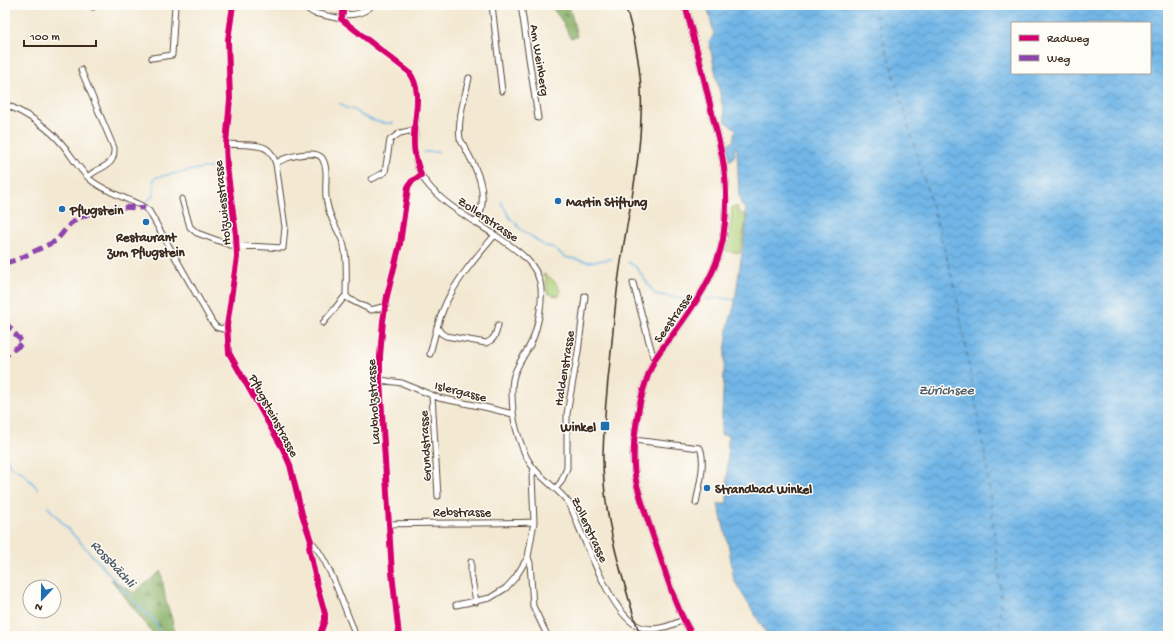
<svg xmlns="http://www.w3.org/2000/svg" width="1173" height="641" font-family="'Gochi Hand',sans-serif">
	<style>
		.green { fill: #b0d17a; stroke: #767e4c }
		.forest { fill: url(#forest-firs); stroke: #646e44 }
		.water { fill: url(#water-waves); stroke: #567082; fill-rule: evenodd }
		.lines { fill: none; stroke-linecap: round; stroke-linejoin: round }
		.stream { stroke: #71b6e7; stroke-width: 1.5 }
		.ferry { stroke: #4e5b64; stroke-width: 1; stroke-dasharray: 5 4; stroke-linecap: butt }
		.minor-casing { stroke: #574639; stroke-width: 7 }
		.major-casing { stroke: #574639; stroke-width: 8 }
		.minor { stroke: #fff; stroke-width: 5 }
		.major { stroke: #f8bd88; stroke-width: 6 }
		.rail { stroke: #3b2a1e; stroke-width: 1.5 }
		.quiet { stroke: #8e44ad; stroke-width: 5; stroke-dasharray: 10 5; stroke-linecap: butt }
		.cycleway-casing { stroke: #fdfcf7; stroke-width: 8 }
		.cycleway { stroke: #d6006c; stroke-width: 6 }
		.poi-dot { fill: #1f6fb2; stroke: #fdfcf7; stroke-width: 1.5 }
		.labels { text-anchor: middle; stroke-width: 3; stroke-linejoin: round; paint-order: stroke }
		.street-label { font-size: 13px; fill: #3b2a1e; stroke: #fdfcf7 }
		.poi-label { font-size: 13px; font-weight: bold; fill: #3b2a1e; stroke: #fdfcf7; text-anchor: start }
		.water-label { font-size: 14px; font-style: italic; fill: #4e5b64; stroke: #fdfcf7 }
	</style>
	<defs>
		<pattern id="forest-firs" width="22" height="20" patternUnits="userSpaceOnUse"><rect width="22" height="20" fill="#8cb36a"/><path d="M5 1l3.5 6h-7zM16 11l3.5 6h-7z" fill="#749257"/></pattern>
		<pattern id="water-waves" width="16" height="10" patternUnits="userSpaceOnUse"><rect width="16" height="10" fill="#71b6e7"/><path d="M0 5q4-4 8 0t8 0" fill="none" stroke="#5e94bb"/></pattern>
	</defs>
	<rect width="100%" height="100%" fill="#fdfcf7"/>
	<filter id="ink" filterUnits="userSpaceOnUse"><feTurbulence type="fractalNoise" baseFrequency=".025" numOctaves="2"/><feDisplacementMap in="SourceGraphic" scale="8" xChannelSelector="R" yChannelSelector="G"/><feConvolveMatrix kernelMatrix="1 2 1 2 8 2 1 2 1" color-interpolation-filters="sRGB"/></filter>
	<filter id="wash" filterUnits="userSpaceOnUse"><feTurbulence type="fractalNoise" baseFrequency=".012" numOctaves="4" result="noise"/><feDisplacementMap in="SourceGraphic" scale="16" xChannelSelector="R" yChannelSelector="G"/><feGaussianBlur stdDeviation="0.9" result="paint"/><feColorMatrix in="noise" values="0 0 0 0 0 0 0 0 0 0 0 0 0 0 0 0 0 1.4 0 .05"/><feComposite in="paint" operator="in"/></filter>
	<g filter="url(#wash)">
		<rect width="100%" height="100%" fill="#f3e8d1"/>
		<path class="green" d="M732,207H738V213L745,214L746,219L740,253L726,251L731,223Z
			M543,274C551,277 557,283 560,291L559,297L547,293L546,279Z"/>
		<path class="forest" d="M553,5H569L577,36L571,38L562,21L554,10Z
			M161,571L166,602L171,616L176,636H155L111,579L134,593Z"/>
		<path class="water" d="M707,5H1168V636H768L734,580L729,548L718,504H727L728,435H721L725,352L729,323L734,307L747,219L745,207L741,205V197L739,196L737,148L734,149L735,155L730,161L727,144L733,142L736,129L726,122L709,42L714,34ZM1012,23H1150V73H1012Z"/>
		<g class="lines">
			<path class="stream" d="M340,104L343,105L346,108C355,108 355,112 363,116C372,121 383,124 393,123
				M424,152H438
				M148,201L154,194V179L157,177L204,168L217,167
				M501,202L510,218L516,223L520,229L545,246L552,247L565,257L589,262L612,259
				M628,262L636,267L655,294L691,300
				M706,299L722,298L735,300
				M5,454L10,466L23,473L38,489
				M48,507L132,599L156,623L161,636"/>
			<path class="ferry" d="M873,5L940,233L956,294L986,460L1001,594L999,636"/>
		</g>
	</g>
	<g filter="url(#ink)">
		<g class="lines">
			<g class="minor-casing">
				<path id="minor" d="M93,5V7
					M233,5L228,40L230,99L226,144L227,167L236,235L237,257L227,326L229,353L283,449L290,465L302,514L311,541L309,547L317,585L325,614V620L321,631V636
					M301,5L314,13L341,19L409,72C430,98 400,148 425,181C442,204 471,219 495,235C513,248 534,259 540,282C544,298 538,326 532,341C526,354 516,365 513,379C511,390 512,400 513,411C514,425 521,446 527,458C536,476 556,486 568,502C572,508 575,517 578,525C589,550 612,612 636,625C651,633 669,627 683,620
					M492,5L502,91
					M521,5L538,118
					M343,14C353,16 365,13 372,5
					M342,16L343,5
					M152,58L172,55L175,5
					M81,70L114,148C115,169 99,165 88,177
					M469,78C465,97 457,120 460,139C475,166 491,191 477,222
					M5,104C25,113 48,127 62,144C72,156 79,170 91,180C102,190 128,199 142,206L149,211L212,322L216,327L222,329L227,326
					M276,164C282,157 316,149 322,158C330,170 323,189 327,203C329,217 337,228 342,240C348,255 346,279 346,295
					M372,179L385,172L390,140L400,133L414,130
					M182,199L190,227L197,233L230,245L283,248L285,227L276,164C274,159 273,154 268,150C261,143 237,145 226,144
					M633,283L654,360
					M346,295L349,299L371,310L386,306
					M323,323L346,295
					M437,327L441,333L446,336L486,343C495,340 496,333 498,325
					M430,354C435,334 440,313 450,295C462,273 479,254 495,235
					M380,380L402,383L439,398L484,407L513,414
					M432,396L438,496
					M634,440L700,448C706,462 699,487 696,503
					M556,488L561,482L567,468V414L578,352L585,296
					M390,524C438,522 486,524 534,522
					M311,541C329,561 342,602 353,628L355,636
					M528,557L530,563L533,606L547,635
					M471,562V573L476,602
					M456,605L490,598L506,588L515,578L528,557L534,522L532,476L534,469
					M399,636L392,573L380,380V356L383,321L387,296L400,244L408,187L411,182L421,175"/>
			</g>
			<g class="major-casing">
				<path id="major" d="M685,5C695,41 704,77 712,113C714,123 717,132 719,142C727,173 728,207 723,239C716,275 695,304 674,333C668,342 659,351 654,361C639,392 628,451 637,485C643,508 651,530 659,553C668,581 677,611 693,636"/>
			</g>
			<use href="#minor" class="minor"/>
			<use href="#major" class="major"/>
			<path class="rail" d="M625,5C636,40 643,79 641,116C640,165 628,214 621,262C616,292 614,322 611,352C607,386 604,420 603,454C602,517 622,577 640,636"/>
			<path class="quiet" d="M5,263L16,260L56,241L70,224L79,218L93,212L121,207L139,208L145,207
				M5,322L23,343L5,356"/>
			<g class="cycleway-casing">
				<path id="cycleway" d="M233,5L228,40L230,99L226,144L227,167L236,235L237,257L227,326L229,353L283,449L290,465L302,514L311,541L309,547L317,585L325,614V620L321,631V636
					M343,5V14L341,19L409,72C425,92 412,121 414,145C414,155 418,165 421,175L411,182L408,187L400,244L387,296L383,321L380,356V380L392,573L399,636
					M685,5C695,41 704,77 712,113C714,123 717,132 719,142C727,173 728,207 723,239C716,275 695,304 674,333C668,342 659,351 654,361C639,392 628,451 637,485C643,508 651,530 659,553C668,581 677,611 693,636"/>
			</g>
			<use href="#cycleway" class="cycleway"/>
		</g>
	</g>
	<g class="poi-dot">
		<circle cx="558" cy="201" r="4"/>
		<circle cx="62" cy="209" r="4"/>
		<circle cx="146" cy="222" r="4"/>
		<rect x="600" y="421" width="10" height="10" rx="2"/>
		<circle cx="707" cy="488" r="4"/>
	</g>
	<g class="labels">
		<g class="street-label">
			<text transform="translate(541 60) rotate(81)" y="5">Am Weinberg</text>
			<text transform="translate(221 203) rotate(-96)" y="5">Holzwiesstrasse</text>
			<text transform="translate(489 218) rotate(34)" y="5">Zollerstrasse</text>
			<text transform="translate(672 317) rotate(-55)" y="5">Seestrasse</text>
			<text transform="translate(563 368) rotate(-81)" y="5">Haldenstrasse</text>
			<text transform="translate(461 390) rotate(14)" y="5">Islergasse</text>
			<text transform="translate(372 402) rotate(-93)" y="5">Laubholzstrasse</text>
			<text transform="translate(275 415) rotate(62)" y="5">Pflugsteinstrasse</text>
			<text transform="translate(424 446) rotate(-93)" y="5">Grundstrasse</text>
			<text x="462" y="516">Rebstrasse</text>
			<text transform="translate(591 529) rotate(65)" y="5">Zollerstrasse</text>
		</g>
		<g class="poi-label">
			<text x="566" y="206">Martin Stiftung</text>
			<text x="70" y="214">Pflugstein</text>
			<text x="146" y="241" text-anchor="middle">Restaurant<tspan x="146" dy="15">zum Pflugstein</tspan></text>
			<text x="596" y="431" text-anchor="end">Winkel</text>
			<text x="715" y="493">Strandbad Winkel</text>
		</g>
		<g class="water-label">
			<text x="946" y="394">Zürichsee</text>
			<text transform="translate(114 563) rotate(47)" y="5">Rossbächli</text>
		</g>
	</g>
	<rect width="1173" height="641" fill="none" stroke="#fdfcf7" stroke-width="20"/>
	<rect x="1011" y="22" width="140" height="52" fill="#fdfcf7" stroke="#afa8a0"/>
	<rect x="1019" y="35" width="20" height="6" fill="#d6006c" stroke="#afa8a0"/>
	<text x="1047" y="42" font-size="12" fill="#3b2a1e">Radweg</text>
	<rect x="1019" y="55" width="20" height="6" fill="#8e44ad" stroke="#afa8a0"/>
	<text x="1047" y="62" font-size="12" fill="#3b2a1e">Weg</text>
	<g transform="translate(42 599) rotate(202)"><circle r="19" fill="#fdfcf7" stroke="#afa8a0"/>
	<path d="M0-3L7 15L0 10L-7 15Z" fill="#1f6fb2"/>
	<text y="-6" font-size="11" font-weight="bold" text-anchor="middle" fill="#3b2a1e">N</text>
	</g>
	<path d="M24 40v6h72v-6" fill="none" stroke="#3b2a1e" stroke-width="2"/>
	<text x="30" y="40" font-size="12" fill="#3b2a1e" stroke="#fdfcf7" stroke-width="3" paint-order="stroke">100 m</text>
</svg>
